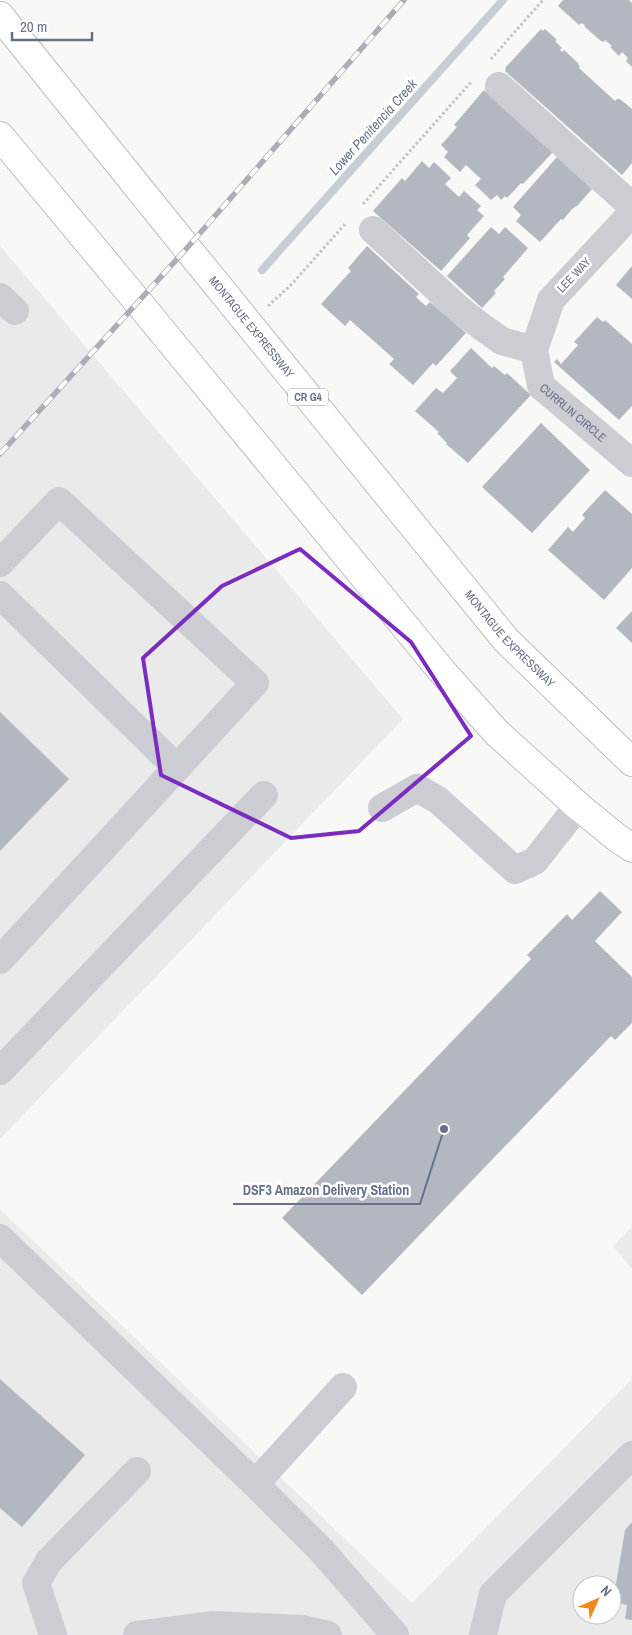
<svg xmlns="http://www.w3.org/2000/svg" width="632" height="1635" font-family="'Archivo Narrow',sans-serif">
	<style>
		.built { fill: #e9eae9; fill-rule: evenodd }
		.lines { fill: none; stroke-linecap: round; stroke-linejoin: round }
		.stream { stroke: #c7cdd5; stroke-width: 8 }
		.building { fill: #b3b8c0 }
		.highway-casing { stroke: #bbbdc2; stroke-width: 30 }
		.path { stroke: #c2c4c7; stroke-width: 3; stroke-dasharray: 2.5 2.5; stroke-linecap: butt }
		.minor { stroke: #cccdd2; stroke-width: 28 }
		.highway { stroke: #fff; stroke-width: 28 }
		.rail-casing { stroke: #abaeb6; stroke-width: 5.5 }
		.rail { stroke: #fff; stroke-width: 4; stroke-dasharray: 11; stroke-linecap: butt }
		.marked { fill: none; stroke: #7b2cbf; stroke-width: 4; stroke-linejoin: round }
		.labels { text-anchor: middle; stroke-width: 5; stroke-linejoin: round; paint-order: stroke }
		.shield { fill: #fff; stroke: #949bac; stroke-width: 1 }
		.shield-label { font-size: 11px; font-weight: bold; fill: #667089 }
		.street-label { font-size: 12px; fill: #667089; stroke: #fff }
		.water-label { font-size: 14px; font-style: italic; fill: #67778b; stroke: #fff }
		.leader { fill: none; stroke: #667089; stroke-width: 2 }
		.callout-dot { fill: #667089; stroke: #fff; stroke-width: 2 }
		.callout-label { font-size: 14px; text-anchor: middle; font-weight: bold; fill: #667089; stroke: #fff; stroke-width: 5; stroke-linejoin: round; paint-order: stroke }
	</style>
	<rect width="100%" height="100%" fill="#f8f9f6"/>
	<path class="built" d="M0,246L403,719L0,1139Z
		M0,1209L412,1603L632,1379V1635H0ZM582,1585H612V1615H582Z
		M632,1227V1269L613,1246Z"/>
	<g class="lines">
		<path class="stream" d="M262,270L503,0"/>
	</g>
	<path class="building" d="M563,0H629L632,3V67L626,61L628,58L622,52L619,56L610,47L612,46L605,40L604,42L601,41L584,26L585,25L581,23L579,25L558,6Z
		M541,29L543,31L545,29L557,40L555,41L562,48L560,50L562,52L564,50L579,64L578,65L580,66L579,68L615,101L617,99H620L632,109V163L622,175L505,71L506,69L505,68Z
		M484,90L553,152L523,184L521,183L507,198L505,196L501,200L497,195L491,200L475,185L481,179L466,165L460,172L444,157L448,152L441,145L457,127L454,125Z
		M557,157L592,189L578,205L572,209L563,220L561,219L540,242L516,221L521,215L513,207Z
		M422,161L429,168L434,162L451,178L445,184L459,197L464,191L481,206L477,210L484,216L467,235L470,238L441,271L373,211L402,178L405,181Z
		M491,227L499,234L505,227L528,248L503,277L505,279L494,291L496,293L482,308L447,276Z
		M367,246L419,294L416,297L426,306L430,302L466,333L436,366L433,363L413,385L389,364L394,359L350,320L345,326L321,304L351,271L348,268Z
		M632,266V299L616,285Z
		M597,317L603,322L605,320L632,344V406L619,420L554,362L557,359L561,364L578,345L574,342Z
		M471,348L492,368L494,366L505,375L507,373L531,395L468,463L446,444L447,443L437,433L439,432L415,411L436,388L443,393L457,378L450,371Z
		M541,423L590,470L532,533L482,487Z
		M605,490L632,514V568L604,600L548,550L568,527L573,532L585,518L582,515Z
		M632,611V643L616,628Z
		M0,712L69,779L0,851Z
		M600,891L622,912L595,941L632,977V1023L615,1040L611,1036L362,1295L282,1218L531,959L527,955L567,914L572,920Z
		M0,1379L85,1455L22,1527L0,1508Z
		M632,1522V1620L625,1619L627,1605L613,1602L625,1530Z"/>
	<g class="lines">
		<g class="highway-casing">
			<g id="highway">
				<path id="s2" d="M0,16L187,248L506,640L632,762"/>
				<path d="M0,136L138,302L441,670L497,733L578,806L616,837L632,848"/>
			</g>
		</g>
		<path class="path" d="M491,59L543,0
			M363,204L472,81
			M268,306L291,285L346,223"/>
		<g class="minor">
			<path d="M499,86L632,206"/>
			<path id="s1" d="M632,213L551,300L534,350L541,386L632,463"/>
			<path d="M373,230L459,309L482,327L502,341L534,350"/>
			<path d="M0,297L15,311"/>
			<path d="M0,563L59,501L255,683L0,960"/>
			<path d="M0,595L177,768"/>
			<path d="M382,808L417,788L438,800L515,870L535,861L578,806"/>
			<path d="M0,1071L264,795"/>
			<path d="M0,1238L255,1484L322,1551L395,1635"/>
			<path d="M255,1484L343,1387"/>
			<path d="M53,1635L36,1583L49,1561L137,1471"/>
			<path d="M137,1635L214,1625L302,1629L328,1635"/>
			<path d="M483,1635L493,1594L632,1455"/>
		</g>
		<use href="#highway" class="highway"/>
		<g class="rail-casing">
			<path id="rail" d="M0,454L187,248L404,0"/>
		</g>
		<use href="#rail" class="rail"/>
	</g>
	<path class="marked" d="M300,549L411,642L471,736L359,831L291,838L161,775L143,658L222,586Z"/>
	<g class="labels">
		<rect class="shield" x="288" y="388.5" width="40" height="17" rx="4"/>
		<g class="shield-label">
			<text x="308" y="401">CR G4</text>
		</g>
		<g class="street-label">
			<text transform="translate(574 275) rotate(-47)" y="4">LEE WAY</text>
			<text dy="4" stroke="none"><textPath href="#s2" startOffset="400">MONTAGUE EXPRESSWAY</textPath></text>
			<text dy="4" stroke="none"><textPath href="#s1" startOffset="250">CURRLIN CIRCLE</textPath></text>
			<text dy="4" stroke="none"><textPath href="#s2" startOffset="805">MONTAGUE EXPRESSWAY</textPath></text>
		</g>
		<g class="water-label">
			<text transform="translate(373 127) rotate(-48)" y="5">Lower Penitencia Creek</text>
		</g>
	</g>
	<path class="leader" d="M444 1129L420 1204H233"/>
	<circle class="callout-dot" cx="444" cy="1129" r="5"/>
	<g class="callout-label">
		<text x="326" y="1195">DSF3 Amazon Delivery Station</text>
	</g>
	<g transform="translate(597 1600) rotate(45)"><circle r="24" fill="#ffffff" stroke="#c2c6d0"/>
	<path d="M0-4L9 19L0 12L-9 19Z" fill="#ef8a20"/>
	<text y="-8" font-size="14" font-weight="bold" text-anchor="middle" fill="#667089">N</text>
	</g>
	<path d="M12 32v8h80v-8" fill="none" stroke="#667089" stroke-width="2.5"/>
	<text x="20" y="32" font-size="15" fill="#667089" stroke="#ffffff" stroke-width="4" paint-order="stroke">20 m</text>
</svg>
